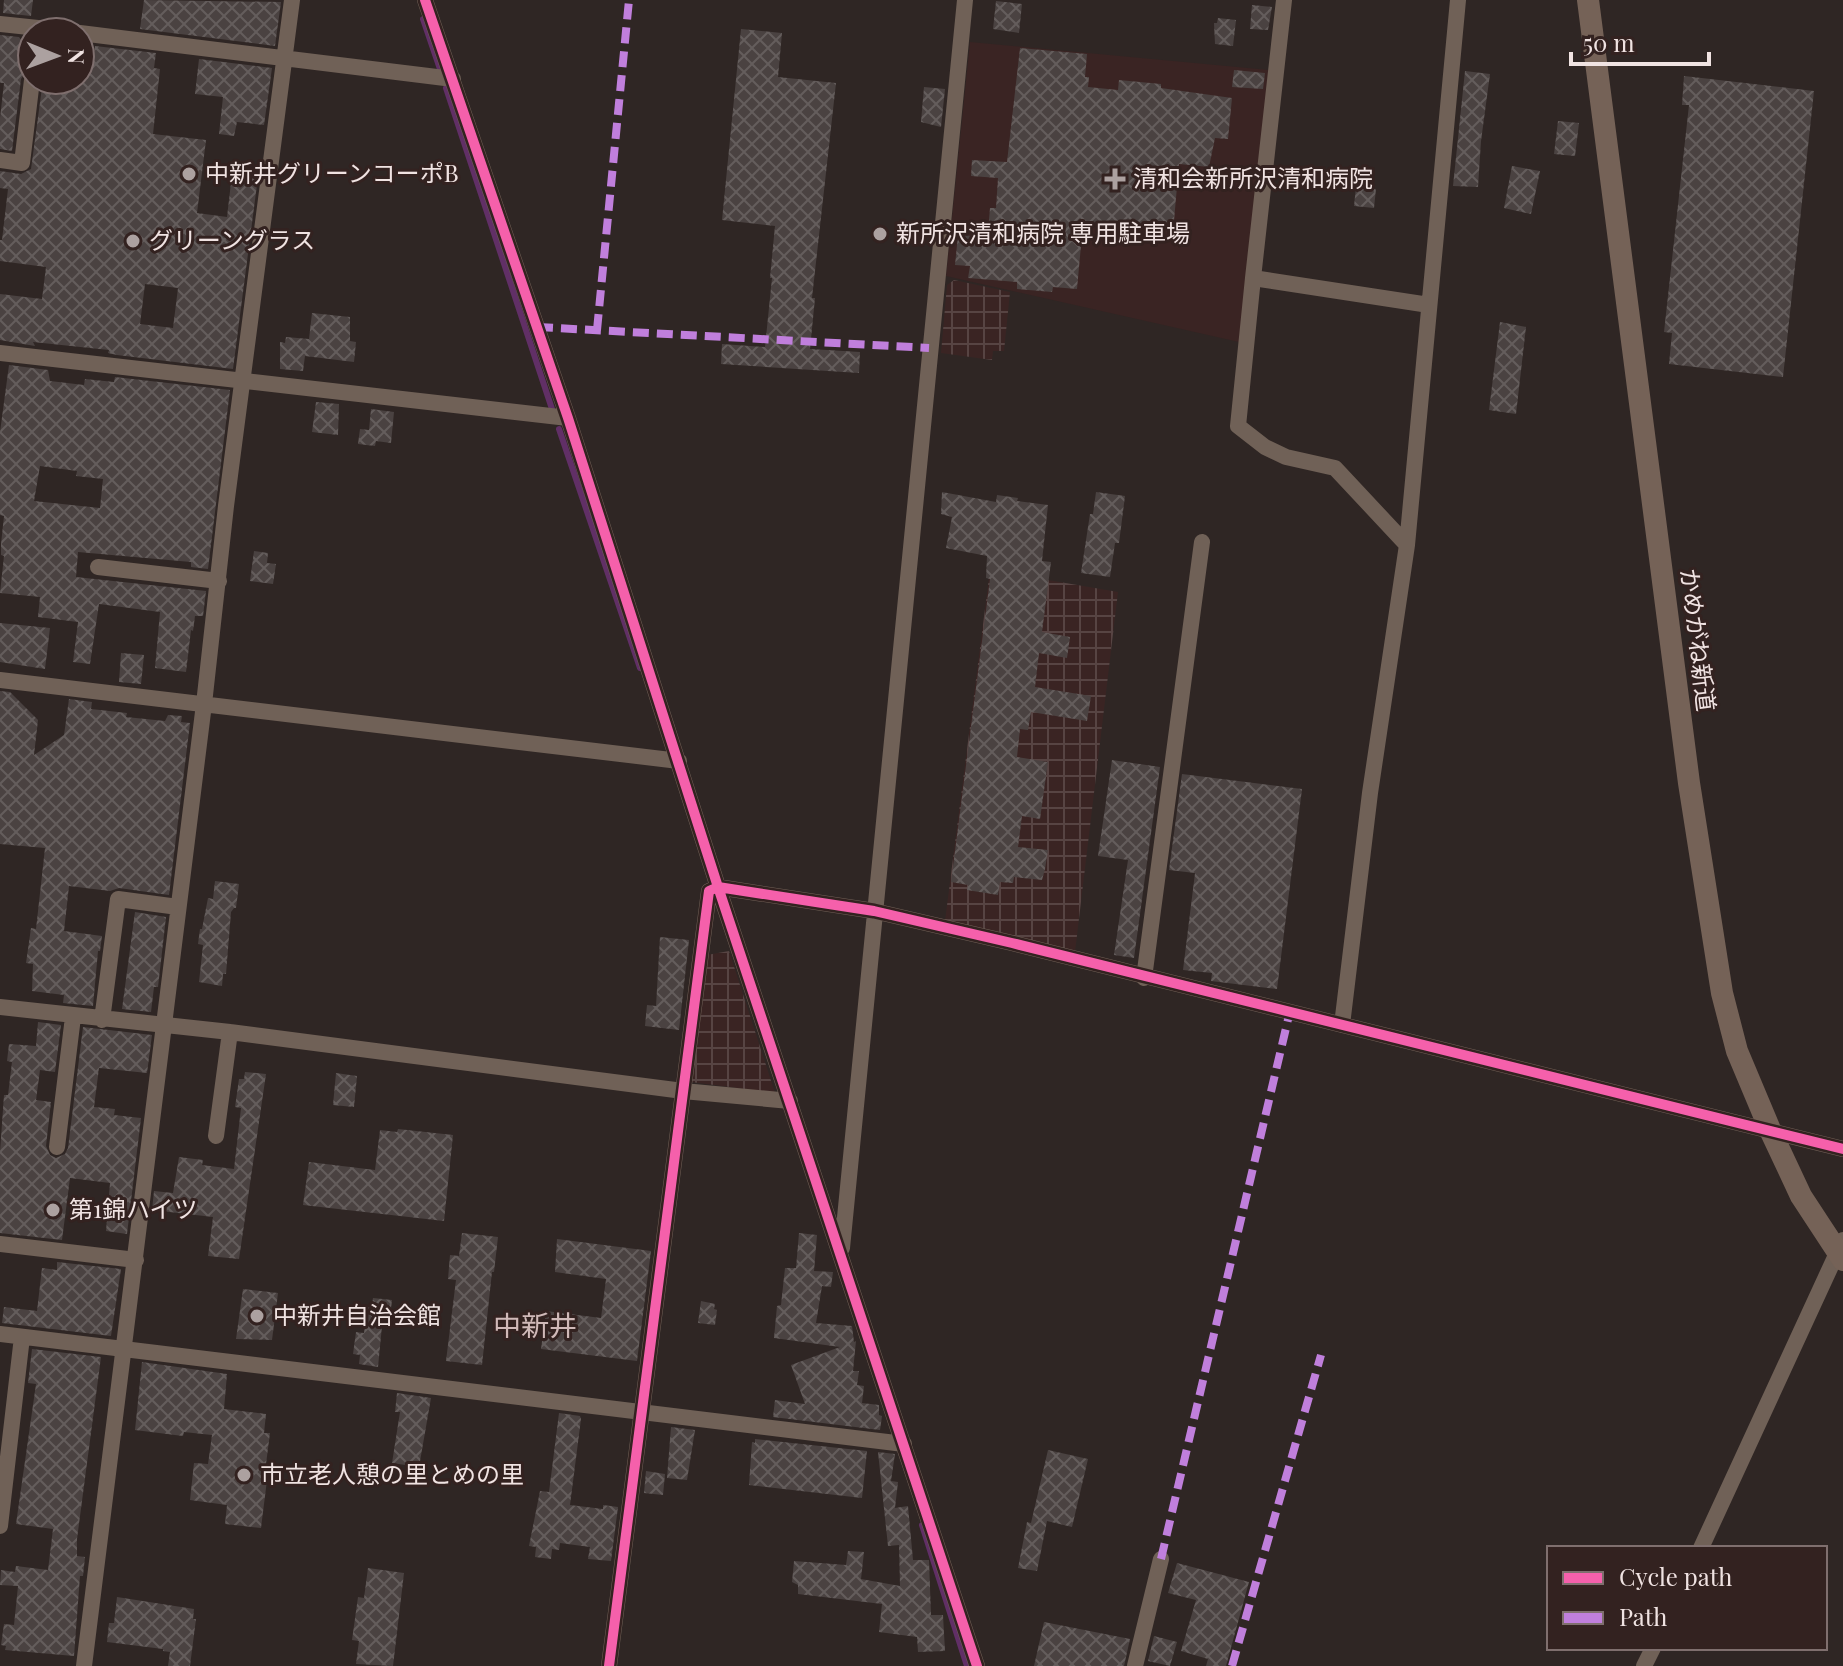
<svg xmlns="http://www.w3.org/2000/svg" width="1843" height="1666" font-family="'Playfair Display','Noto Sans JP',serif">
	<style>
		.built { fill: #3a2423 }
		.industrial { fill: url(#industrial-grid) }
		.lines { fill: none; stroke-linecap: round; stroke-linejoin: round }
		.stream { stroke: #612f66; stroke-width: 6 }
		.building { fill: url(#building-cross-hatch); fill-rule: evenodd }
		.street { stroke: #706157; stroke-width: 16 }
		.secondary { stroke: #756257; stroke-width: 22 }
		.quiet { stroke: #c07fdc; stroke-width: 8; stroke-dasharray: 16 8; stroke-linecap: butt }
		.cycleway-casing { stroke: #332220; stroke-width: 15 }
		.cycleway { stroke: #f560ab; stroke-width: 10 }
		.poi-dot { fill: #aca1a0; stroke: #332220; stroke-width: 3 }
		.labels { text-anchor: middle; stroke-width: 6; stroke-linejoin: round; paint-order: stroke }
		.poi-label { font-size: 24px; fill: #f0e3e2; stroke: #332220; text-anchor: start }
		.street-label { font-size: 24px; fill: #f0e3e2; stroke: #332220 }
		.quarter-label { font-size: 28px; fill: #d0b9b8; stroke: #332220 }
	</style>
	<defs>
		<pattern id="industrial-grid" width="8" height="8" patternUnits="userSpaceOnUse" patternTransform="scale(2)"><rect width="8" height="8" fill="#3a2423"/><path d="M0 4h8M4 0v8" fill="none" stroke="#574443"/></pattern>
		<pattern id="building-cross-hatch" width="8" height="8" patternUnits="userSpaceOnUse" patternTransform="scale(2)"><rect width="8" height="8" fill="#4a4241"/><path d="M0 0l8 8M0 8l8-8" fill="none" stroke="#645d5c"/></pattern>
	</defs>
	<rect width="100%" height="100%" fill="#2f2624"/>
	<path class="built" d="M970,42L1269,70L1239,342L946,276Z"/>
	<path class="industrial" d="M954,280L1010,292L1004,351H993L992,360L941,353L947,285Z
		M990,570L1118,592L1075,952L945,921Z
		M729,951L775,1093L691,1082L707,955Z"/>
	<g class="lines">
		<path class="stream" d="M423,19L441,72
			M446,88L553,412
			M559,429L640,668
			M922,1525L967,1666"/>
	</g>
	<path class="building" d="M4,0H33L31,16L3,13Z
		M144,0L281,2L275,46L140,29Z
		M996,1L1022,4L1019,33L993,29Z
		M1252,5L1272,7L1268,30L1250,29Z
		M1218,18L1236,20L1233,46L1215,44L1214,23H1217Z
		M741,29L782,33L778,77L836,83L812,298H815L810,349L860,352L859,373L721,364L722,344L765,347L772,278H770L775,226L722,220Z
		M0,35L19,37L29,51L27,70L21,79L12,151L0,149V118L4,83H0Z
		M95,46L156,53L154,68L160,69L153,134L206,140L197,213L227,217L232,174L258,177L233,369L117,355L108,353L109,350L33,342L35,346L0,340V294L42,299L46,267L0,261V240H2L8,189L0,188V171L21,174L31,169L43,80H87L90,53L94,54ZM145,284L178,288L173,328L140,324Z
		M1020,48L1087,54L1085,77H1089L1088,87L1118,90L1119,80L1161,84V88L1232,98L1228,139L1215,138L1209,167L1179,164L1173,232L1083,224L1077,289L1053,287L1052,292L1017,289V282L968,278L970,266L955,265L958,235L973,236L974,230L988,231L990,208H996L998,178L971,176L972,160L1007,162Z
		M199,59L272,68L264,125L237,122L234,136L219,134L223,97L195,94Z
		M1234,70L1265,73L1263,89L1232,87Z
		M1465,71L1490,74L1481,141L1478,187L1453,186Z
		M1684,76L1814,91L1783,377L1669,364L1672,333L1664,332L1689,105H1682Z
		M924,87L945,89L941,127L921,122Z
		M1558,121L1579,123L1575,156L1554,154Z
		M1512,166L1540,171L1531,214L1504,208Z
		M1356,187L1376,189L1374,208L1354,206Z
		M312,313L350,317V341L356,342L354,362L305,356L303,371L280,369V342L285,343L286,337L309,339Z
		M1500,322L1526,327L1516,414L1489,410Z
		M9,365L48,370L50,381L84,385L85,379L114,382L115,377L230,390L208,569L191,567V562L78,552L76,577L206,591L203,616H195L193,631L191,630L186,672L155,668L160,612L99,604L90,664L73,662L78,622L38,617L40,597L0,593L4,556L1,555V544L4,516L0,515V432ZM40,466L77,471L76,476L103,479L100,508L34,501Z
		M316,402L339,404L338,435L312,432Z
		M371,409L394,412L391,443L376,441L375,446L358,444L360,429L369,430Z
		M942,492L996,502L997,495L1018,498L1017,501L1048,505L1042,561L1051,562L1042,632L1070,637L1067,658L1039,653L1035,687L1091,696L1087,721L1031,712L1028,730L1020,729L1017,757L1048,762L1040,819L1022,816L1018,847L1048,850L1045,869L1042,880L1014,877L1013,883L1000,882L998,895L967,890L968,885L951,882L990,579L986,578L987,556L946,548L952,517L941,514Z
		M1096,492L1125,496L1119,543H1115L1110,577L1081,573L1090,514H1093Z
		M254,551L268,553L267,563L276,564L273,584L250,581Z
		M0,623L50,628L45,669L0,662Z
		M121,653L144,655L141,684L119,682Z
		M0,691L10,692L38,720L34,755L64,735L69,699L92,702L91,709L127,713L126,717L165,721L168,715L182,716L181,722L190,723L169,895L119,888L110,891L69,886L64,931L102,936L100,951H98L93,1006L63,1003L64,995L32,991L33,964L26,963L31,928L36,929L45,848L0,844Z
		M1112,760L1160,767L1134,958L1114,955L1128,860L1098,856Z
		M1182,774L1302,789L1277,989L1211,981L1212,973L1183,970L1195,873L1169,870Z
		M215,881L239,884L236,908H234L231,912L226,974H223L222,986L199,982L203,945L198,944L200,929H202L208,898L213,899Z
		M135,912L166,917L158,987H154L151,1012L122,1009Z
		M660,937L689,940L679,1030L645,1026L647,1005L656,1006Z
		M38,1022L61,1025L55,1072L40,1070L36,1100L51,1102L46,1146L50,1155L56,1158L65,1154L68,1148L83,1027L152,1035L147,1073L99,1068L94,1107L115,1109L114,1115L141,1118L127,1234L106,1231L110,1183L70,1178L62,1240L0,1233V1152L4,1095H8L12,1062L7,1061L9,1044L36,1046Z
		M245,1072L266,1074L239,1259L208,1256L213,1217L152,1210L154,1191L173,1193L179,1157L203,1160L202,1165L234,1169L241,1108L235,1107L239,1079H244Z
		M336,1073L357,1076L354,1107L333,1105Z
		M398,1129L453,1135L444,1221L303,1205L309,1162L375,1170L380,1130L397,1132Z
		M462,1233L498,1237L494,1272H492L482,1365L446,1361L456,1280L448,1279L450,1255L459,1256Z
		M799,1233L817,1235L814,1271L833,1272L831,1287L822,1286L816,1323L852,1326L854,1342L856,1341L853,1371H859L857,1385L864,1386L862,1403L879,1405V1415L882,1416L880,1430L773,1417L775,1400L805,1404L791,1365L840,1347L774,1338L777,1306L781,1305L785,1268H796Z
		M557,1239L651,1251L637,1361L541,1349L546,1311L601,1318L606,1279L555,1272Z
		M57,1262L121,1269L111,1336L2,1323L4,1307L37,1311L42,1268L57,1270Z
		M243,1289L278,1293L272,1340L236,1339Z
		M373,1298L392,1300L389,1327L382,1326L378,1367L359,1364L360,1355L353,1354L356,1332L364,1333L367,1307H372Z
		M701,1301L715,1304L714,1309L717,1310L715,1325L698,1323Z
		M32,1349L101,1357L77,1539V1556L85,1557L83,1576H80L74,1656L5,1650L6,1646L1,1645L4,1624L14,1625L18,1586L0,1585L1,1570L15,1572L16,1566L48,1570L53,1529L16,1524L36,1384L28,1383Z
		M142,1362L227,1374L224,1409L266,1414L264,1433H270L266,1464H269L261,1528L225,1524L227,1505L190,1500L194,1463L208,1464L212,1435L184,1432L183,1436L135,1430Z
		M397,1393L431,1398L419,1467L392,1463L400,1412H395Z
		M559,1413L580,1416L581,1419L570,1505L603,1509V1505L618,1507L611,1561L588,1559L590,1547L560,1543L559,1550L552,1549L551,1559L535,1557L536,1547L529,1546L540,1491L549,1492Z
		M671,1427L695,1430L687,1480L667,1478Z
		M755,1439L867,1451L862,1498L749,1485L752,1442L755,1443Z
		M1048,1450L1088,1459L1072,1527L1047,1521L1037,1571L1018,1568L1027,1522L1031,1523Z
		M878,1452L895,1454L891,1481L898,1482L895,1508L908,1506L913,1560H929L931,1615H943L945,1651L918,1652L917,1637L879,1632L882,1604L798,1594V1585L792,1582L794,1561L846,1565L848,1551L864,1552L861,1579L900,1586L899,1545L888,1546Z
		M646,1471L665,1474L663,1495L644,1493Z
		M1177,1563L1249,1582L1226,1666H1206L1208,1659L1181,1651L1196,1600L1168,1593Z
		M368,1568L404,1573L393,1666L356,1664L359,1641L352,1640L358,1597L364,1598Z
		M117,1597L194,1609L193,1619H196L190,1666H168L170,1652L163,1651V1649L107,1642L109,1623H114Z
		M1044,1622L1130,1639L1124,1666H1034Z
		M1154,1636L1177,1642L1170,1666L1148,1661Z"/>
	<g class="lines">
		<path class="street" d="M425,0L568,418L718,887L977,1666
			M1284,0L1253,278L1429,305
			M0,24L76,32
			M80,33L453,79
			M0,160L22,163L32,80
			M1253,278L1238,426L1265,447L1286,457L1335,468L1407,545
			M0,353L568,418
			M98,567L219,581
			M0,680L679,761
			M1144,978L1202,542
			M0,1007L230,1032L683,1091L790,1101
			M102,1020L118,899L178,907
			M1342,1025L1370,793L1407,545L1458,0
			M216,1136L230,1032
			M57,1147L73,1017
			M0,1244L136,1260
			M842,1248L965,0
			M0,1334L904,1444
			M0,1526L22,1337
			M1701,1548L1843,1240
			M84,1666L204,704L226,506L292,0
			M609,1666L709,891L718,887L874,911L1012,943L1843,1149
			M1135,1666L1161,1559
			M1644,1666L1653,1648"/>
		<path class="secondary" d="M1588,0L1689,783L1722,993L1737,1051L1771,1132L1801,1196L1843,1260"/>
		<path class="quiet" d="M537,327L929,348
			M597,330L629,0
			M1161,1559L1290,1011
			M1232,1666L1321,1355"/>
		<g class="cycleway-casing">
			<path id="cycleway" d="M425,0L568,418L718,887L977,1666
				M609,1666L709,891L718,887L874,911L1012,943L1843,1149"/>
		</g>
		<use href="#cycleway" class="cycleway"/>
	</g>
	<g class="poi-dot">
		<circle cx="189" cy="174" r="8"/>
		<path d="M1111 167h8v8h8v8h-8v8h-8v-8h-8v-8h8z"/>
		<circle cx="880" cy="234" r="8"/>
		<circle cx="133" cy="241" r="8"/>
		<circle cx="53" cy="1210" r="8"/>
		<circle cx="257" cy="1316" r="8"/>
		<circle cx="244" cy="1475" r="8"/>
	</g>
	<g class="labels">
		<g class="poi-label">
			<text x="205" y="182">中新井グリーンコーポB</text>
			<text x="1133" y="187">清和会新所沢清和病院</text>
			<text x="896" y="242">新所沢清和病院 専用駐車場</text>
			<text x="149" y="249">グリーングラス</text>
			<text x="69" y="1218">第1錦ハイツ</text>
			<text x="273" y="1324">中新井自治会館</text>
			<text x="260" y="1483">市立老人憩の里とめの里</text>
		</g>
		<g class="street-label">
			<text transform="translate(1697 640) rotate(83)" y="8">かめがね新道</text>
		</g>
		<g class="quarter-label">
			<text x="535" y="1336">中新井</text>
		</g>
	</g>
	<rect x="1547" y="1546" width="280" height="104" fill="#332220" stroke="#7f6f6e" stroke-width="2"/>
	<rect x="1563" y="1572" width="40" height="12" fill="#f560ab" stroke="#7f6f6e" stroke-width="2"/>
	<text x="1619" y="1586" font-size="24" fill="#f0e3e2">Cycle path</text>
	<rect x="1563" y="1612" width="40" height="12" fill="#c07fdc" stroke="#7f6f6e" stroke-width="2"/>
	<text x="1619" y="1626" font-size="24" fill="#f0e3e2">Path</text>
	<g transform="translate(56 56) rotate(91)"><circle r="38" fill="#332220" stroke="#7f6f6e" stroke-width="2"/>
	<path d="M0-6L14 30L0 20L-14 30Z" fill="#aca1a0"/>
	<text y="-12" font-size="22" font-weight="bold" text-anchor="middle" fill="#f0e3e2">N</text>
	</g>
	<path d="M1571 52v12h138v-12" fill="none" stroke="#f0e3e2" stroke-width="4"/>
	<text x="1583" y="52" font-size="24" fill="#f0e3e2" stroke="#332220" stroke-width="6" paint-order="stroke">50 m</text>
</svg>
